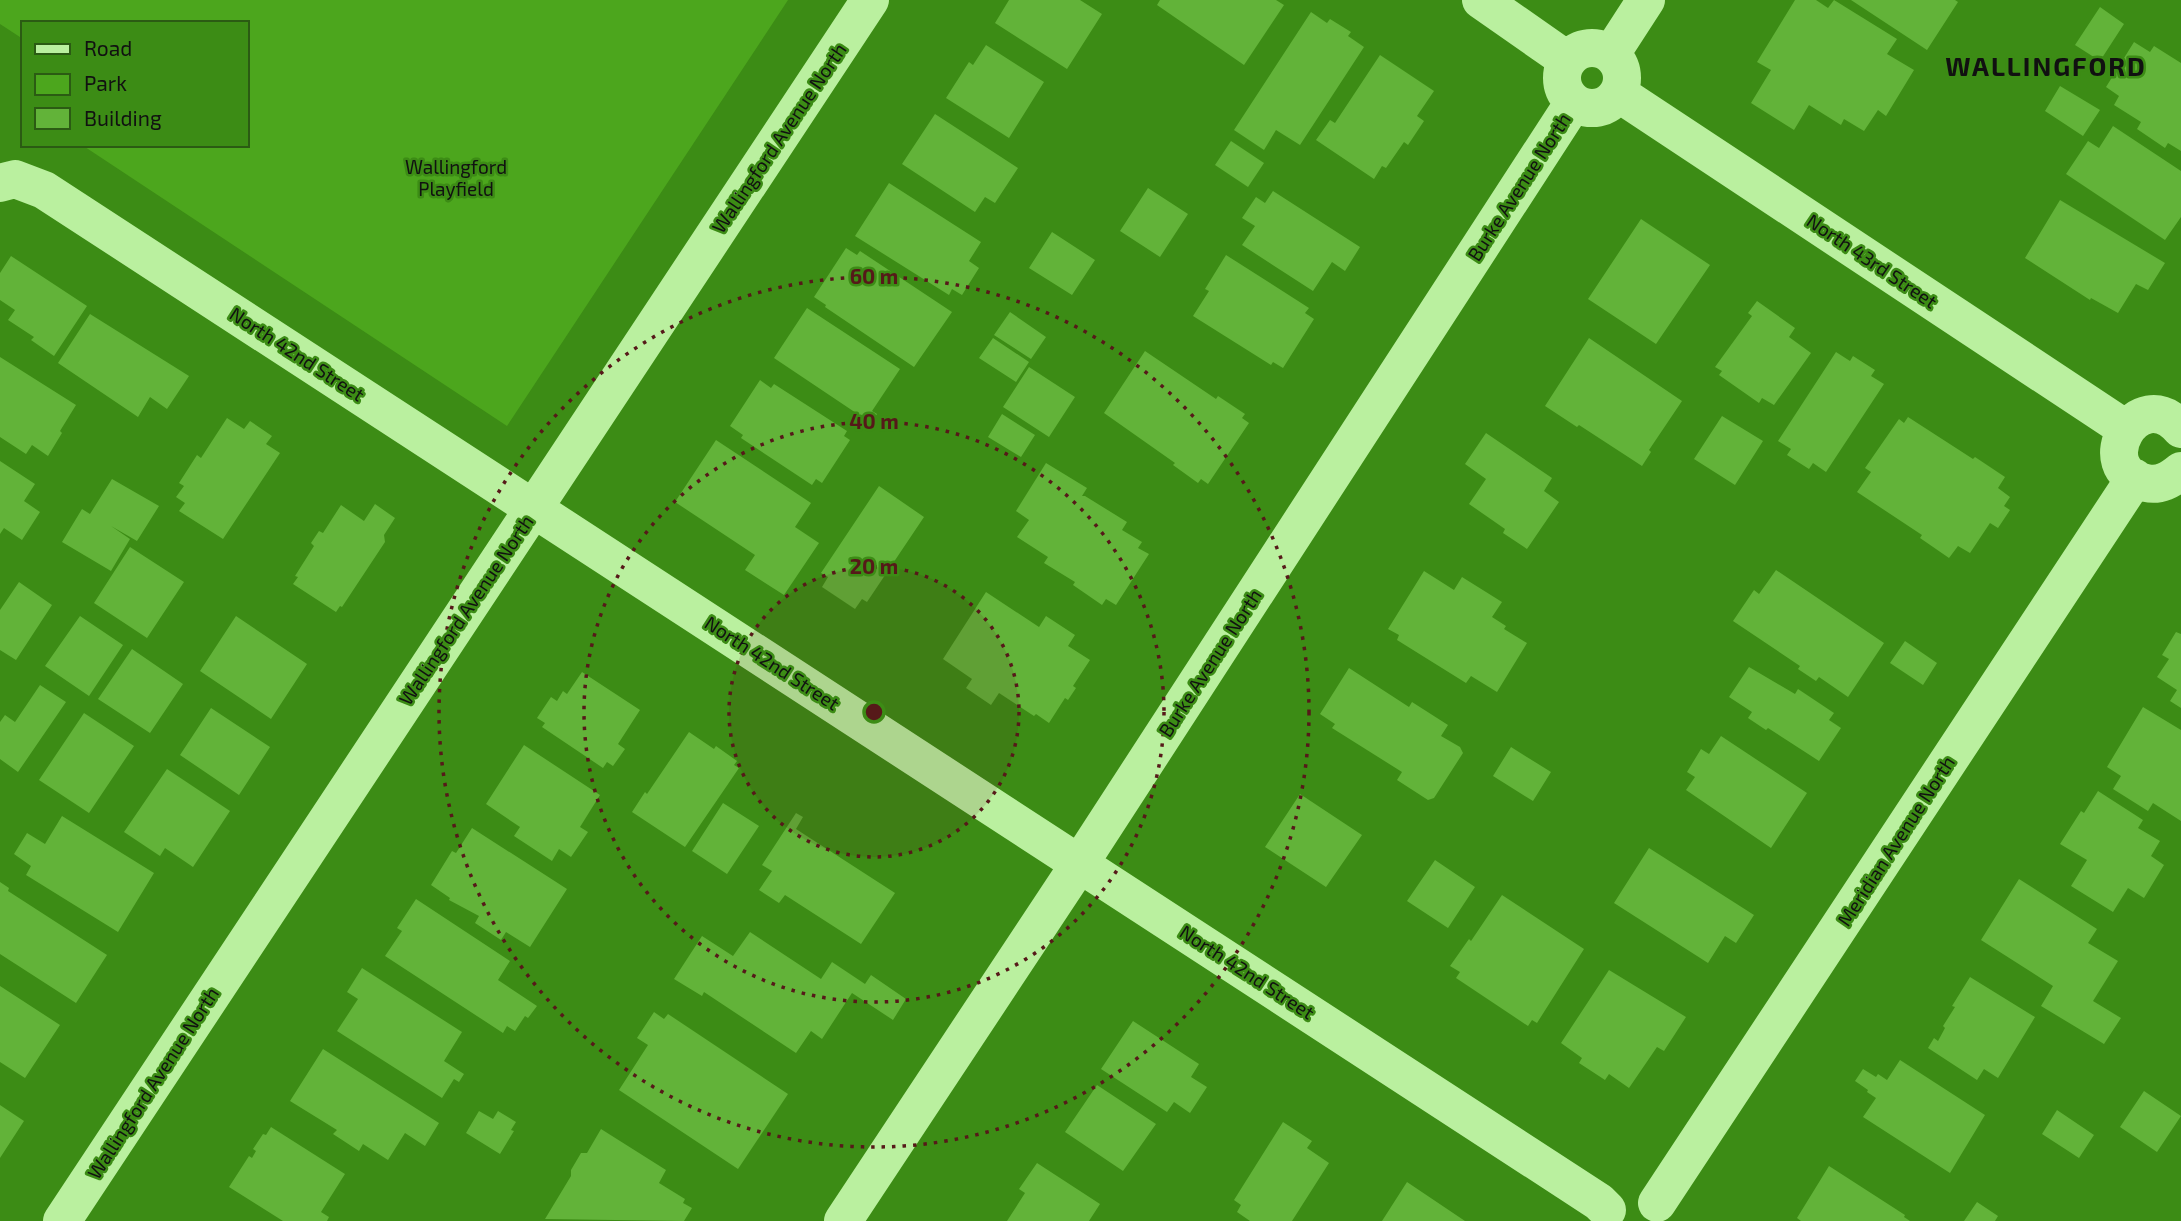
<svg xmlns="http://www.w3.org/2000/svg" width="2181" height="1221" font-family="'Exo 2',sans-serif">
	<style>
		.green { fill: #4ca61d }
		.building { fill: #62b339 }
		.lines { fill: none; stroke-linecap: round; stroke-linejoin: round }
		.minor { stroke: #baf09f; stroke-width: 38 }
		.ring { fill: none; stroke: #561919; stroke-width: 3.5; stroke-dasharray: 3.5 7 }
		.labels { text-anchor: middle; stroke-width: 5; stroke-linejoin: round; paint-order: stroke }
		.street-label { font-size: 19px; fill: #111; stroke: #3c8c15 }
		.park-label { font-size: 19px; fill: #111; stroke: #3c8c15 }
		.district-label { font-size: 26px; font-weight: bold; letter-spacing: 2px; fill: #111; stroke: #3c8c15 }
		.centre { fill: #561919; stroke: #3c8c15; stroke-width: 3.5 }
		.ring-label { font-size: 21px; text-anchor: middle; font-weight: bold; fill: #561919; stroke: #3c8c15; stroke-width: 5; stroke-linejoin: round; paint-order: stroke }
	</style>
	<rect width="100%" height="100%" fill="#3c8c15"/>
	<path class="green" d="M0,0H788L507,426L82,145H247V23H23V39L0,24Z"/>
	<path class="building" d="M1009,0H1080L1102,14L1067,69L995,23Z
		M1160,0H1276L1284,5L1244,65L1157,5Z
		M1795,0H1816L1828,8L1834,0L1897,39L1887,54L1914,70L1886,116L1878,110L1864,131L1844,119L1841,125L1809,105L1794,130L1751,103L1771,70L1757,62Z
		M1851,0H1955L1958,2L1927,50Z
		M2100,7L2124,24L2100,61L2075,45Z
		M1311,12L1327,23L1330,19L1351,32L1348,36L1364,47L1300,145L1276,130L1264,150L1234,130Z
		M2134,42L2150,52L2154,46L2181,63V151L2168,143L2165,148L2137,129L2141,122L2114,105L2119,96L2106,87Z
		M986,45L1044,82L1009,138L946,98L969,62L973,65Z
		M1380,55L1434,91L1417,116L1424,121L1408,145L1404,142L1386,168L1382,166L1374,179L1316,140L1330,120L1335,123Z
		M2060,86L2100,110L2083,136L2045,111Z
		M935,114L1018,168L995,203L985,197L975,212L902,164Z
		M2113,126L2181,171V217L2165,240L2066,174L2088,141L2099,148Z
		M1231,141L1264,163L1248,187L1215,165Z
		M889,183L981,242L969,261L979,268L962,295L952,289L949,295L855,236Z
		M1148,188L1188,214L1160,257L1120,231Z
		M1273,191L1360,247L1345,271L1332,262L1313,291L1242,245L1255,226L1242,218L1256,197L1265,203Z
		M2060,200L2165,263L2148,290L2136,284L2118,313L2091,298L2090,300L2025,258Z
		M1641,219L1710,265L1656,344L1588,299Z
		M1052,232L1095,260L1072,295L1029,268Z
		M846,248L857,255L860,251L952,312L914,367L825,307L826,305L814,297Z
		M1226,255L1309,308L1305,313L1314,319L1283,368L1273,362L1271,365L1193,316L1209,291L1205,289Z
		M11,256L87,306L54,356L31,340L34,337L8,320L15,310L0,300V273Z
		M1757,301L1795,328L1789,337L1811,353L1774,405L1762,398L1759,403L1719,375L1722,371L1715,367L1752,316L1748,313Z
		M807,308L900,369L872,411L877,414L871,423L774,358Z
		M1010,312L1046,337L1031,359L994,335Z
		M90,314L189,376L167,409L150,397L138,417L58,363Z
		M993,338L1029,362L1016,382L979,358Z
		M1589,338L1682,401L1649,450L1651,452L1642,466L1579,425L1577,427L1545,406Z
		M1145,351L1216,399L1218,396L1245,414L1242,418L1249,423L1208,484L1201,479L1198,483L1173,465L1175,463L1104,413Z
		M1836,352L1850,361L1853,356L1875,370L1871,376L1884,384L1826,472L1813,463L1809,469L1787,455L1791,449L1778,441Z
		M0,357L76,405L60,431L62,433L48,456L32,445L26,454L0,437Z
		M1029,367L1075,397L1049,437L1003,407Z
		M760,380L771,388L774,384L847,431L844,436L850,440L822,483L816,479L812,485L741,438L743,435L730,426Z
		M1002,414L1035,435L1021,457L988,437Z
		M1722,416L1763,441L1735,485L1694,459Z
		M1908,417L1973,459L1975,457L2005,477L1998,488L2010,497L2004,506L2010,510L1998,528L1990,523L1970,553L1958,546L1949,558L1920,538L1922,535L1857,492L1871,472L1865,468L1899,419L1904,423Z
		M227,418L244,429L250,421L272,436L266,444L280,453L223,539L179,511L185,503L176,497L184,486L179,483L197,455L201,458Z
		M1486,433L1552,478L1544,491L1559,502L1527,549L1503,533L1505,529L1469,504L1486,479L1465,464Z
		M716,440L811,503L795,527L819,543L784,595L745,570L755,555L675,502Z
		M0,461L35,484L24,501L40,512L22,540L4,528L0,534Z
		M1046,463L1087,488L1082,496H1085L1127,522L1122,530L1142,542L1138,548L1149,554L1116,605L1106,599L1102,605L1073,585L1075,582L1044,563L1048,557L1017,537L1029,520L1016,511Z
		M112,479L159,506L137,541L111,526L130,539L111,571L62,542L82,509L90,514Z
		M879,486L924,517L867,602L862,599L855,609L822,587L828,577L821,573Z
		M375,504L395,518L384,535L385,542L342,607L340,606L336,612L293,584L298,577L295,576L314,546L311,543L319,531L323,533L341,505L364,521Z
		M130,547L184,582L147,638L94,603Z
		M1776,570L1884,643L1848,697L1819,677L1816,681L1798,669L1800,666L1733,621L1754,590L1759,594Z
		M1424,571L1454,590L1462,577L1502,602L1492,617L1506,626L1504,629L1527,643L1497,692L1471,676L1466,683L1397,640L1399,635L1388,629Z
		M19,582L52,605L16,660L0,650V610Z
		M986,592L1039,627L1046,616L1075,635L1068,646L1090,660L1073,686L1076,688L1068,700L1065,698L1049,723L1036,714L1034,716L999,693L991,705L966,688L972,679L943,659Z
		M80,616L123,645L89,696L45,666Z
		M236,616L307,664L271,719L200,671Z
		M2176,632L2181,634V708L2170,701L2177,690L2157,677L2169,659L2162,655Z
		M1905,641L1937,663L1923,685L1890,663Z
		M132,649L183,684L150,733L98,699Z
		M1749,667L1795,694L1798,689L1834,713L1829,720L1841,728L1819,761L1768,728L1766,730L1748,718L1752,712L1729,697Z
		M1349,668L1409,707L1412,702L1448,725L1441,736L1460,747L1463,753L1434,798L1428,800L1397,780L1402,772L1332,728L1335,724L1320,714Z
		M582,672L640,710L618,744L625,749L613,766L607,762L603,768L542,727L545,723L537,718L551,697L557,701L563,691L567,694Z
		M40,685L66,702L18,772L0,759V722L5,715L15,722Z
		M2143,707L2181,730V821L2153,803L2148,811L2113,789L2121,776L2107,767Z
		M211,708L270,747L239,795L180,755Z
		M84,713L134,746L89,813L39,780Z
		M689,732L714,749L716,746L737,761L734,765L739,768L685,847L632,812L645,792L647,794Z
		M1721,736L1807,793L1771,848L1686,790L1695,777L1687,772L1701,749L1709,754Z
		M524,745L600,795L580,827L588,832L571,857L559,849L552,861L514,836L520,827L486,804Z
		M1511,747L1551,772L1533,801L1493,776Z
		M167,769L230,811L193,867L165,848L160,856L124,832Z
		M2098,791L2143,820L2138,828L2160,841L2151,856L2164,865L2144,898L2128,888L2113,912L2071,886L2087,860L2060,844L2081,811L2084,813Z
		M1300,794L1362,835L1326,887L1265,847Z
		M723,803L759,826L727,874L692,851Z
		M796,813L803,817L796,829L895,893L861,944L785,895L779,903L759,890L772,871L762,865Z
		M62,816L154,873L118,932L26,875L31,866L14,854L27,833L45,844Z
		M472,828L567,889L530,947L506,932L501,940L475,923L479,916L449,900L450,898L431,885L452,851L456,853Z
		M1649,848L1754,915L1736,943L1725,936L1708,963L1614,903Z
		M1435,860L1475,887L1448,928L1407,901Z
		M2019,879L2097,929L2088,943L2118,961L2093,1001L2121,1018L2104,1044L2041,1006L2053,986L1981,940Z
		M0,882L9,888L8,891L107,955L76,1003L0,954Z
		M1502,895L1584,949L1537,1023L1532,1020L1528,1026L1456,978L1460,972L1450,966L1469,939L1471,941Z
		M416,899L510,961L498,980L537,1006L528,1018L525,1016L515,1031L507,1026L503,1033L385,956L402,931L397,928Z
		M750,932L821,979L832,962L865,984L871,975L906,999L893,1020L852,993L822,1039L811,1031L796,1053L704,992L702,996L674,979L702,936L733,956Z
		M362,968L462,1032L444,1061L464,1074L459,1082L454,1079L442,1098L337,1031L358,999L347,992Z
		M1609,970L1686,1017L1664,1051L1657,1047L1629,1088L1609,1074L1605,1080L1579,1063L1582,1058L1561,1043Z
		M1970,977L2035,1017L1998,1078L1984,1069L1977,1080L1928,1048L1934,1038L1938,1041L1945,1028L1943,1026L1955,1007L1952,1006Z
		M0,986L60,1025L25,1078L0,1062Z
		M654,1012L664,1019L668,1014L788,1094L738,1169L619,1090L648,1045L637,1038Z
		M1133,1021L1199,1064L1191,1077L1207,1087L1190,1113L1174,1102L1167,1112L1101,1069Z
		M323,1049L439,1123L425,1146L405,1133L388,1160L363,1144L359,1151L333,1134L337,1130L290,1101Z
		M1900,1060L1985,1115L1950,1173L1863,1117L1876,1098L1867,1092L1868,1090L1855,1081L1863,1069L1876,1077L1878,1074L1887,1080Z
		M1097,1085L1156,1124L1123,1171L1065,1132Z
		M2144,1091L2181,1116L2157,1152L2120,1127Z
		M0,1105L24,1121L0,1158Z
		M2057,1110L2094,1135L2079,1158L2042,1134Z
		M479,1111L493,1119L498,1111L516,1122L511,1130L514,1131L500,1154L466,1133Z
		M1283,1122L1312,1141L1307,1148L1329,1163L1292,1221H1250L1237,1212L1241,1205L1234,1200Z
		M271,1127L345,1174L321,1212L329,1217L327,1221H283L229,1187L249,1156L252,1158L256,1151L253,1149L263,1134L266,1135Z
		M601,1129L666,1170L659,1183L685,1199L683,1203L692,1208L684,1221L545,1219L571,1176V1170L581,1153H587Z
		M1037,1163L1100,1204L1089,1221H1007L1025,1193L1019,1189Z
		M1829,1166L1905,1215L1904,1217L1910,1221H1801L1797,1218Z
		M1407,1182L1465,1221H1382Z
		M1977,1202L1998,1216L1995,1221H1964Z"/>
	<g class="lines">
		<path class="minor" d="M1481,0L1567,60
			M1562 78a30 30 0 1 1 60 0a30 30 0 1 1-60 0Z
			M1611,54L1646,0
			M1618,93L2126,429
			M0,183L15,179L44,190L1599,1202L1607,1210
			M2181,429C2137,379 2087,470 2146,483C2160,486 2170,480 2181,471
			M1657,1203L2135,478
			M62,1221L870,0
			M843,1221L1080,863L1574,102"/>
	</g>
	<circle cx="874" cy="712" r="145" fill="#561919" fill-opacity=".12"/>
	<g class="ring">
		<circle cx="874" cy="712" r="145"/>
		<circle cx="874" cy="712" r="290"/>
		<circle cx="874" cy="712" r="435"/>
	</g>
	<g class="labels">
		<g class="street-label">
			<text transform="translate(779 138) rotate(-56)" y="7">Wallingford Avenue North</text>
			<text transform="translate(1519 187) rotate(-57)" y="7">Burke Avenue North</text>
			<text transform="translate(1872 261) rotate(34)" y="7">North 43rd Street</text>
			<text transform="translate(297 354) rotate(33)" y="7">North 42nd Street</text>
			<text transform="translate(466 610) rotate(-56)" y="7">Wallingford Avenue North</text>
			<text transform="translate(772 663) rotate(33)" y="7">North 42nd Street</text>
			<text transform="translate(1210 663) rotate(-57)" y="7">Burke Avenue North</text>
			<text transform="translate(1896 841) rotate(-57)" y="7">Meridian Avenue North</text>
			<text transform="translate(1247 972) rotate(33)" y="7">North 42nd Street</text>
			<text transform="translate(153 1083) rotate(-57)" y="7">Wallingford Avenue North</text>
		</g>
		<g class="park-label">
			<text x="456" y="174">Wallingford<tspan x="456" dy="22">Playfield</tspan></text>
		</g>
		<g class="district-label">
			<text x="2046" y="76">WALLINGFORD</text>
		</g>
	</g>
	<circle cx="874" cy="712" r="10" class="centre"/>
	<g class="ring-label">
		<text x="874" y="284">60 m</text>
		<text x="874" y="429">40 m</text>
		<text x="874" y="574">20 m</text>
	</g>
	<rect x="21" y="21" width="228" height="126" fill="#3c8c15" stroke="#2b5b13" stroke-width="2"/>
	<rect x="35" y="44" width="35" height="10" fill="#baf09f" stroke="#2b5b13" stroke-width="2"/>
	<text x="84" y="56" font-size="21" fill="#111111">Road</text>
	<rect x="35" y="74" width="35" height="21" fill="#4ca61d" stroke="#2b5b13" stroke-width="2"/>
	<text x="84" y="91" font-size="21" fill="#111111">Park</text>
	<rect x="35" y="108" width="35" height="21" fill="#62b339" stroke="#2b5b13" stroke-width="2"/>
	<text x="84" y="126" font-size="21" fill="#111111">Building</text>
</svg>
